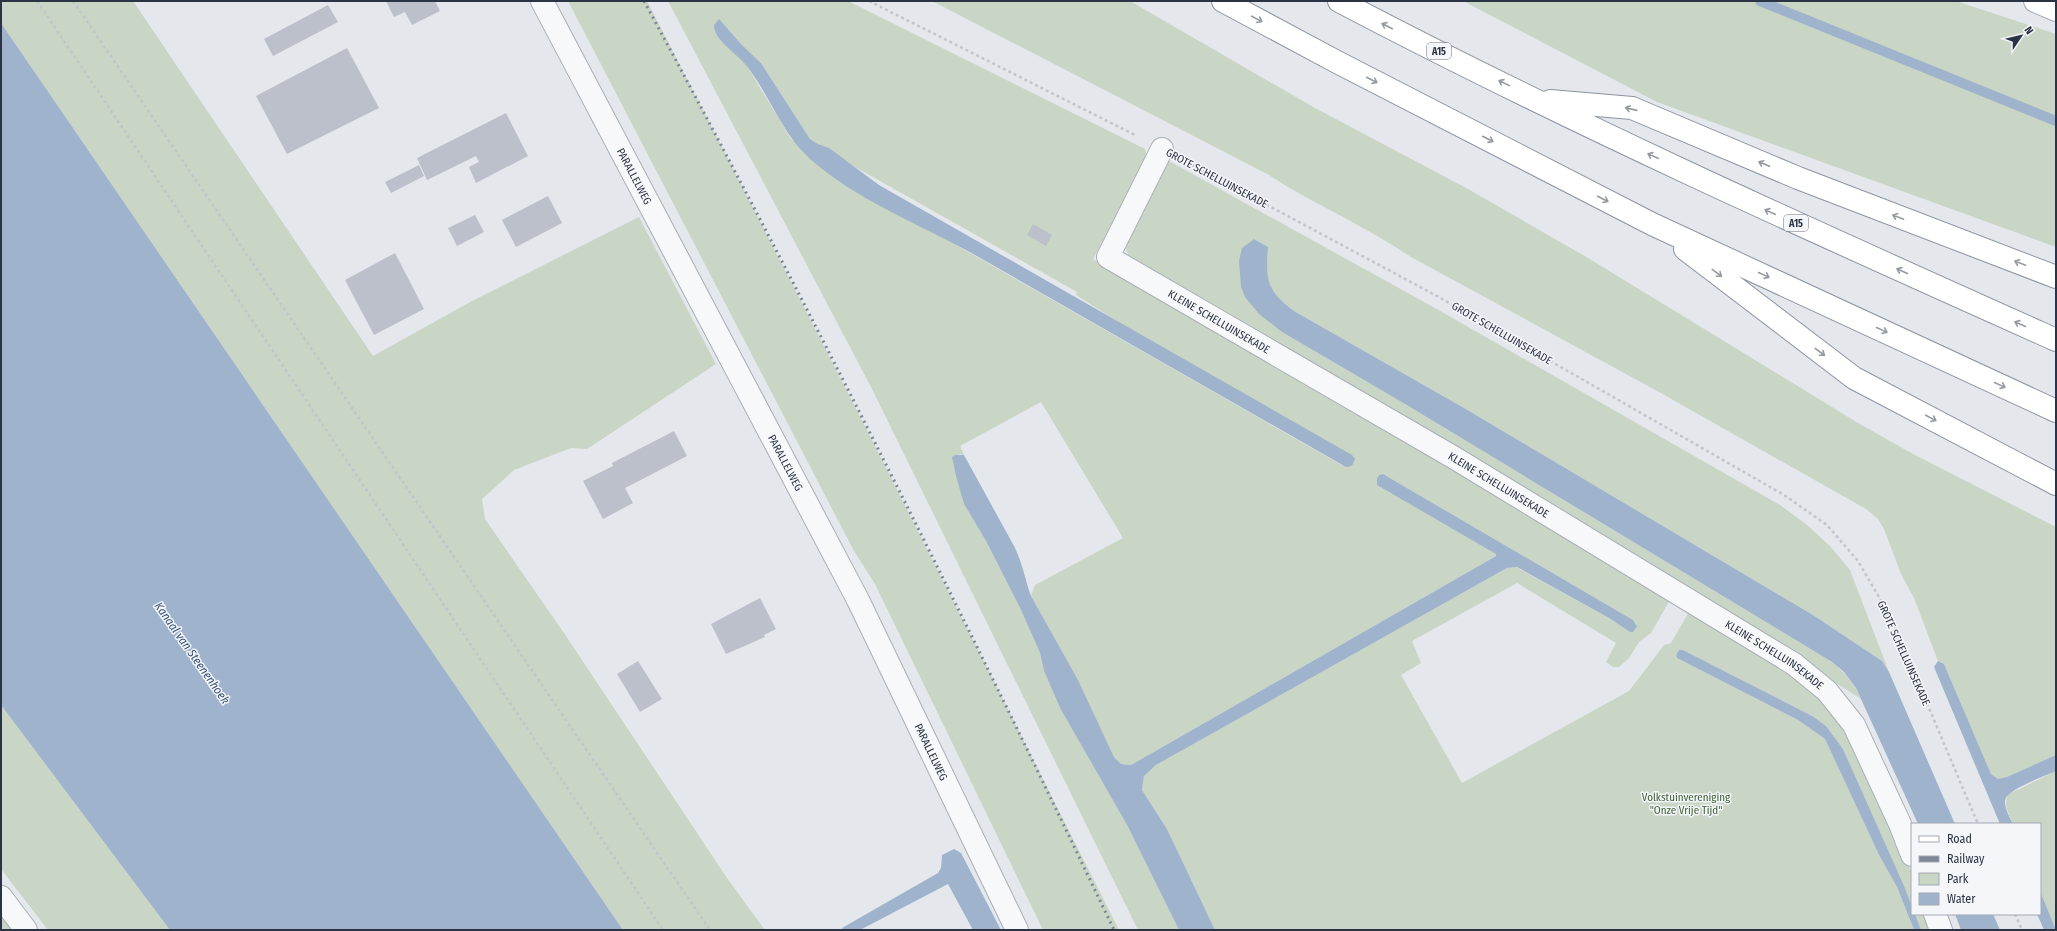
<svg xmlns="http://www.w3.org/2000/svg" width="2057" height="931" font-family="'Fira Sans Condensed',sans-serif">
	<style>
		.green { fill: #c9d6c5; fill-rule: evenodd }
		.water { fill: #9fb4cc }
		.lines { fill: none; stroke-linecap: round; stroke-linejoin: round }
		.stream { stroke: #9fb4cc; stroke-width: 10 }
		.building { fill: #bbc0ca }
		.minor-casing { stroke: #a9aeb7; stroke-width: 24 }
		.major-casing { stroke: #a3abb8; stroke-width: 24 }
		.highway-casing { stroke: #8b94a3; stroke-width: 24 }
		.path { stroke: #c2c5cb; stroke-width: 2.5; stroke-dasharray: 3 3; stroke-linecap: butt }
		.minor { stroke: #f7f8fa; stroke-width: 22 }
		.major { stroke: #fff; stroke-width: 22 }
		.highway { stroke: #fff; stroke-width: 22 }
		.rail { stroke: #7d8696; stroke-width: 3; stroke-dasharray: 2 4; stroke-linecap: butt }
		.oneway { stroke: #959aa2 }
		.labels { text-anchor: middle; stroke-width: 3; stroke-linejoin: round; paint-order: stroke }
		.shield { fill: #f4f6f9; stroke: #676e7b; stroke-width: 1 }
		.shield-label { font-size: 10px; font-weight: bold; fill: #2b3445 }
		.street-label { font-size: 11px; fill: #2b3445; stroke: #f4f6f9 }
		.park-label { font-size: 11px; fill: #3f6138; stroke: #f4f6f9 }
		.water-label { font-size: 12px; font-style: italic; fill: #34527a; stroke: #f4f6f9 }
	</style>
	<rect width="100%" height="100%" fill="#e4e7ec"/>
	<path class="green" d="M1,1H133L373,356L472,301L639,217L716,364L587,449L571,448L514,470L482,499L485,519L564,633L727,878L765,930H623L1,23Z
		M568,1H647L870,436L1119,930H1043L875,584L854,551Z
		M668,1H848L1145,149L1147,157L1093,259L1543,521L1671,598L1651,633L1639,642L1629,658L1619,667H1613L1606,662L1616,643L1517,583L1412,641L1421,663L1401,675L1462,783L1629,691L1664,645L1671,643L1690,610L1784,667L1817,693L1840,718L1890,821L1912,874V907L1843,749L1826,726L1814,717L1683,650H1679L1676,655L1677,658L1798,720L1825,739L1879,855L1897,887L1914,930H1215L1167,829L1142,790L1144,776L1156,765L1507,568L1516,567L1609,618L1630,632L1633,631L1637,625L1633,620L1383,474L1379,475L1497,554L1496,556L1131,765L1121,764L1114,757L1078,681L1031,596L1035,585L1123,538L1041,402L960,446L964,455L959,454L964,504L986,541L1021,610L1040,653L1044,671L1060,708L1127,825L1179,930H1138L872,389ZM719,20L741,44L761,63L810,139L857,168L1077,292L1076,295L1345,467L935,233L791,139Z
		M932,1H1130L1315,108L1468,189L1588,258L1858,423L1913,454L2056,527V755L2007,778L1998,779L1991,774L1944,664L1938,661L1914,598L1901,574L1884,529L1878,519L1866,509L1659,392L1411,257C1366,226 1315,205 1269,175Z
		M1463,1H1956L2056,34V247L1657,102Z
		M1169,161L1435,308L1780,505L1806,524L1830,546L1850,570L1889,672L1882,661L1813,615L1464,408L1294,311C1265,290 1266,280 1268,247L1254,239L1282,332L1405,404L1832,662C1845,673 1854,683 1861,699L1778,646L1130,260L1125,247L1165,162Z
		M1,705L170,930H48L1,869Z
		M2056,771V930L2040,891V824H2013C2009,813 2002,804 2009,794Z
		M1,913L14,930H1Z
		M1915,914H1928L1935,930H1921Z"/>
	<path class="water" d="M719,19L741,44L761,63L810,139L818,144L829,148L879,185L1352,455L1355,459C1353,465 1352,467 1346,467C1222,396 1099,326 975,255C920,224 857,201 809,158C780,131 769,93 745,64C735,52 714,40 714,25Z
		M1,23L623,930H170L1,705Z
		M1254,239L1268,247C1266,280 1266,290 1294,311L1464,408L1813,615L1882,661L1889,672L1955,824H1918L1856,688L1844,672L1832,662L1405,404L1282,332L1259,314L1245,297L1241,287L1239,261L1242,248Z
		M955,455H964L1014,546C1022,562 1025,579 1031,596L1078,680L1114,757L1121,764L1131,765L1496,556V554L1377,485V479L1379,475L1383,474L1633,620L1637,626L1633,632H1630L1609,618L1517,567L1507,568L1156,765L1144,776L1142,790L1167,829L1215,930H1179L1127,825L1060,708L1044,671L1040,653L1021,610L986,541L964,504L956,476L952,457Z
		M1679,650H1683L1814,717L1826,726L1843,749L1904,886L1912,907V914H1915L1921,930H1914L1897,887L1879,855L1825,739L1798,720L1677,658L1676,655Z
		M1938,661L1944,664L1991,774L1998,779L2007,777L2056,755V771C2045,776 2008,789 2005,800C2004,807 2010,818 2013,824H2000L1934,667Z
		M954,849L961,853L1001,930H973L948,884L860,930H843L842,928L938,873L941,868L942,855Z
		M2040,891L2056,930H2044L2037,914H2040Z
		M1955,914H1993L2000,930H1961Z"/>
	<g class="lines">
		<path class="stream" d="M1760,1L2056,121"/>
	</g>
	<path class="building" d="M386,1H435L440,11L412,25L405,12L394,17Z
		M328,5L338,22L273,56L264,39Z
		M347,48L379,108L287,154L256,96Z
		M506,113L528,156L476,183L469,167L479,162L476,156L427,180L417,158Z
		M419,165L424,176L391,193L385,182Z
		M548,196L562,223L516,247L502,220Z
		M475,215L484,232L457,246L448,228Z
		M1033,224L1052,235L1046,246L1027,235Z
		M395,253L424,309L374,335L345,280Z
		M674,431L687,456L625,488L633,503L603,519L583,481L613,466L612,463Z
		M760,598L776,629L764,635L765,637L726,654L711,624Z
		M638,661L662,699L640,712L617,674Z"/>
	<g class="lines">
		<g class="minor-casing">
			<g id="minor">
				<path id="s1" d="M542,1L858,600L1017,930"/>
				<path id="s2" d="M1162,149L1108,257L1453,457L1794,664L1827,691L1854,725L1900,824L1912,855"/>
				<path d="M1,897L26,930"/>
				<path d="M1935,914L1941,930"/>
			</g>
		</g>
		<g class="major-casing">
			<path id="major" d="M2035,1L2056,10"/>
		</g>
		<g class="highway-casing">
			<path id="highway" d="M1223,1L1337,62L1652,224L2056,411
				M1339,1C1573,124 1815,232 2056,340
				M1550,101L1632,108L1798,178L2056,277
				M1685,249L1854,378L2056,484"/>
		</g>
		<path class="path" d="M37,1L663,930
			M73,1L710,930
			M869,1L1137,136
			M1187,162L1437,296L1784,495L1827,525L1858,561L1890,616L1978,824
			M2015,914L2022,930"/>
		<use href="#minor" class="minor"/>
		<use href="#major" class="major"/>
		<use href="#highway" class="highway"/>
		<path class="rail" d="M644,1C809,306 965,617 1114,930"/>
	</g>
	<defs><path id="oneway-shaft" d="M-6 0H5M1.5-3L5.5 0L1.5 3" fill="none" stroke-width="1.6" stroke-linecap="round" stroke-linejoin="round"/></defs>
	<g class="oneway">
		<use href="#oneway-shaft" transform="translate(1257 19) rotate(28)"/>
		<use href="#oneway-shaft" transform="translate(1387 26) rotate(-153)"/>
		<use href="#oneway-shaft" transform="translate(1372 80) rotate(27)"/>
		<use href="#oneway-shaft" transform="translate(1504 83) rotate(-154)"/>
		<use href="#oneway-shaft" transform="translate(1631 109) rotate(-167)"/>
		<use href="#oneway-shaft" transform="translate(1488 139) rotate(27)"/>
		<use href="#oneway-shaft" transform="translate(1653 156) rotate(-155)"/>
		<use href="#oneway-shaft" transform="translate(1764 164) rotate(-157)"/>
		<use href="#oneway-shaft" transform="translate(1603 199) rotate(27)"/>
		<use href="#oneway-shaft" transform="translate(1770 212) rotate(-155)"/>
		<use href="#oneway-shaft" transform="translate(1898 217) rotate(-159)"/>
		<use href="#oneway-shaft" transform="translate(2020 263) rotate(-159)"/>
		<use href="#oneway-shaft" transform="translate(1902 271) rotate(-156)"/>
		<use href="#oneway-shaft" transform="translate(1717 273) rotate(37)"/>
		<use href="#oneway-shaft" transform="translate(1764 275) rotate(25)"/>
		<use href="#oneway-shaft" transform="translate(2020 324) rotate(-156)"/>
		<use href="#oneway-shaft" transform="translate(1882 330) rotate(25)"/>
		<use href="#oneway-shaft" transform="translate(1820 352) rotate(37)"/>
		<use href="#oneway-shaft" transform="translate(2000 385) rotate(25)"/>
		<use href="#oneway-shaft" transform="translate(1931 418) rotate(28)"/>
	</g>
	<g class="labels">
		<g class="shield">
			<rect x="1427" y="43" width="24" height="16" rx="3"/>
			<rect x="1784" y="215" width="24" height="16" rx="3"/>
		</g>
		<g class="shield-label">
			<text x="1439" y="55">A15</text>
			<text x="1796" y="227">A15</text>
		</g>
		<g class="street-label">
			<text dy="4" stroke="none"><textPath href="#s1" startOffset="198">PARALLELWEG</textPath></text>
			<text transform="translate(1217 178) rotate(28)" y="4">GROTE SCHELLUINSEKADE</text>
			<text dy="4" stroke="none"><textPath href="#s2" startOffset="249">KLEINE SCHELLUINSEKADE</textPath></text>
			<text transform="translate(1502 333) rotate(30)" y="4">GROTE SCHELLUINSEKADE</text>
			<text dy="4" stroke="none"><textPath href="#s1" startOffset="522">PARALLELWEG</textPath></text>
			<text dy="4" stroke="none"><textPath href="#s2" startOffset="573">KLEINE SCHELLUINSEKADE</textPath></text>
			<text transform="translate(1904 653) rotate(66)" y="4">GROTE SCHELLUINSEKADE</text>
			<text dy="4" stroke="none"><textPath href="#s2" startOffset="897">KLEINE SCHELLUINSEKADE</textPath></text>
			<text dy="4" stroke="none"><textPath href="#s1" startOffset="846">PARALLELWEG</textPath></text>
		</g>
		<g class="park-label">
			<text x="1686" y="801">Volkstuinvereniging<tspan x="1686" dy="13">"Onze Vrije Tijd"</tspan></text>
		</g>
		<g class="water-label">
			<text transform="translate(192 653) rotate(55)" y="4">Kanaal van Steenenhoek</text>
		</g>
	</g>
	<rect width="2057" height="931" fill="none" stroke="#2b3445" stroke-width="4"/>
	<rect x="1911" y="823" width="130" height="92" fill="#f4f6f9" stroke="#a4a8b1"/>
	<rect x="1919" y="836" width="20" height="6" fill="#ffffff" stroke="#a4a8b1"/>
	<text x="1947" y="843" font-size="12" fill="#2b3445">Road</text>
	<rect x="1919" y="856" width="20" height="6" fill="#7d8696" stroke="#a4a8b1"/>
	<text x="1947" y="863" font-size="12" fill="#2b3445">Railway</text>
	<rect x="1919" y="873" width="20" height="12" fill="#c9d6c5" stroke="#a4a8b1"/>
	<text x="1947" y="883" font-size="12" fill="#2b3445">Park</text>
	<rect x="1919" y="893" width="20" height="12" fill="#9fb4cc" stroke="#a4a8b1"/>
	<text x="1947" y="903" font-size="12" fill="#2b3445">Water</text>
	<g transform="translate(2021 36) rotate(55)" stroke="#f4f6f9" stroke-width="3" paint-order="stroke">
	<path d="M0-3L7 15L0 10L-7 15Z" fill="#2b3445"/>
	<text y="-6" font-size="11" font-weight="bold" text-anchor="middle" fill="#2b3445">N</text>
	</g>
</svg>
